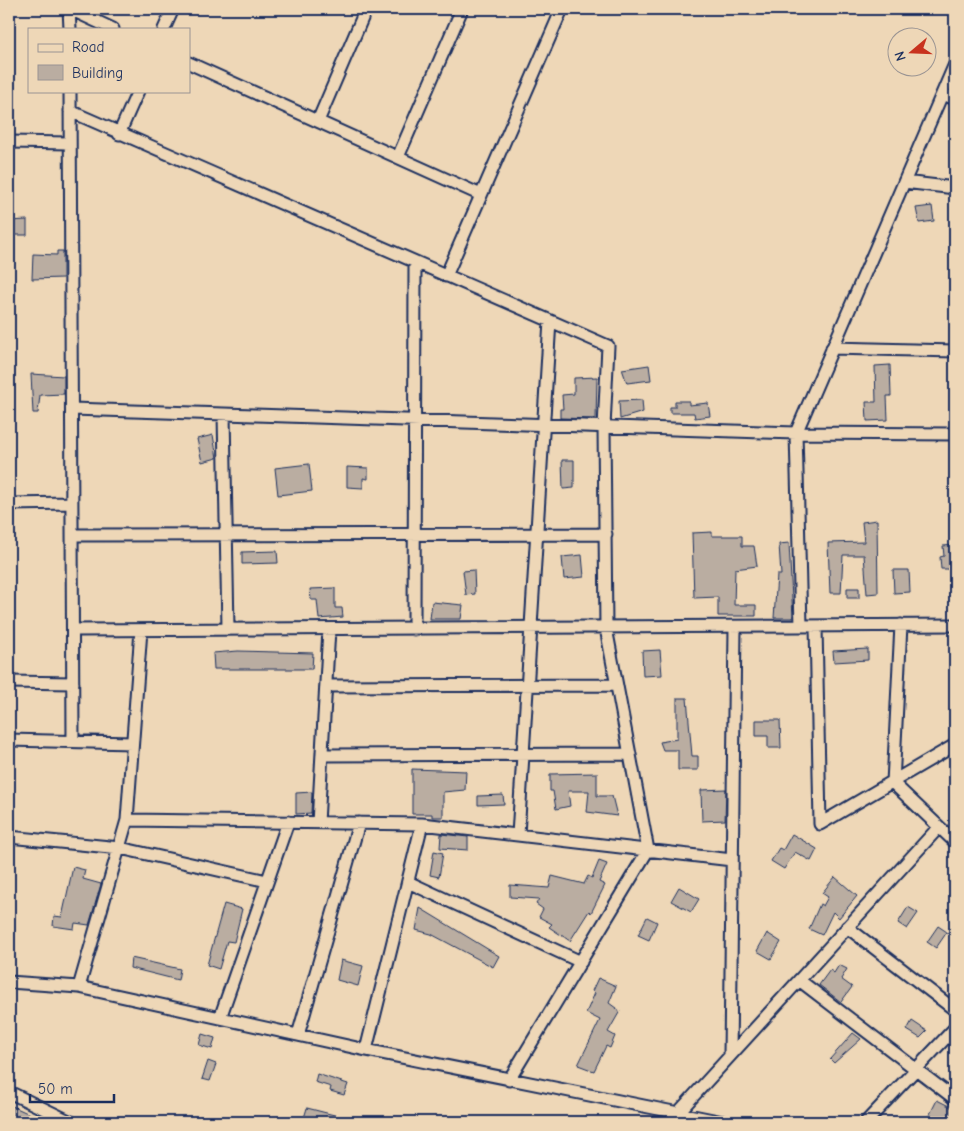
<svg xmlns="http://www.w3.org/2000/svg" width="964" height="1131" font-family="'Comic Neue',sans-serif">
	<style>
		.building { fill: #baada1; stroke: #1b2f5e }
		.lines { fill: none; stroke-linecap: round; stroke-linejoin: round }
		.minor-casing { stroke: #1b2f5e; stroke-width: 15 }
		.minor { stroke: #eed7b7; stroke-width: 11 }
	</style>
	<rect width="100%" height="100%" fill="#eed7b7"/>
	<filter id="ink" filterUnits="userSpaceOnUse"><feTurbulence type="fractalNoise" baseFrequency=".02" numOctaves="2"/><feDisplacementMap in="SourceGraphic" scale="10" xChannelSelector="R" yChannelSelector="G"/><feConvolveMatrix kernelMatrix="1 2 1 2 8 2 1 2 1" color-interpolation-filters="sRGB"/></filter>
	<g filter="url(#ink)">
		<path class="building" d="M932,206L934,221L919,223L916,208Z
			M27,220V235H9V221Z
			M57,251H63V278L32,279L33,254L57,255Z
			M649,365L651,380L627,383L622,369Z
			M890,365L891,396H887L888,420L867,421L866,402H876L875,366Z
			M31,374L64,376V394L40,395L38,413H33Z
			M597,377L596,419L560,418V409H563L562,395L574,394V378Z
			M642,400L643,412L620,419L619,401Z
			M675,401H689V405L708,403L710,416L695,418L694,413H670V407H675Z
			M213,435L217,458L202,462L197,439Z
			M562,460H574V488L563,489Z
			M309,464L312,491L278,495L275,468Z
			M347,467L368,468V479L363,478V488L347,487Z
			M877,520L878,593L867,594L864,555H843L841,593H830L828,543L864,542L862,522Z
			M712,532V536H742V546H754L757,566L735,569L734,605H756V616H718V597L694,598L692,533Z
			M789,543L793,618H774L777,575H781L779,544Z
			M955,545V575L947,569H941L940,557L944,556L943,546Z
			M277,551L278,563L242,564V552Z
			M582,555L584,577L564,579L562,557Z
			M474,570L475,594L466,595L463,571Z
			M893,570H909L910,592L894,593Z
			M335,588V608H342L343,617L319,619L317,600H311L310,589Z
			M847,588H859V598H847Z
			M432,602L463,605L461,619H430Z
			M868,649V660L834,662L833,651Z
			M660,650L662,675L643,676L642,651Z
			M238,651L313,653L312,669H214L213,653Z
			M677,698H687L692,756H698V770H678V750H663L660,742L677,739Z
			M756,720H780L781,748H768V736H756Z
			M412,769L466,771L465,790L443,792V817H432V814H412Z
			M597,773V796H612L617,816L587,812L589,791H568L570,806L556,809L553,791H550V774Z
			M726,789L725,820L702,821L701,790Z
			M312,792L311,813L296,814V793Z
			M503,795L504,804L478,805V796Z
			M441,834L468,837V850L440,848Z
			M792,834L817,849L811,861L795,852L784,869L771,861L779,848L783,850Z
			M434,851L443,853L439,877L430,875Z
			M599,861L607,864L599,882L605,885L591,913L589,911L570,941L549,927L552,924L539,917L543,909L536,904L539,899L510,897V885L549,888L552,876L584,884L588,876L592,878Z
			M73,867L85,870L83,879L101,884L89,925L75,923L74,929L53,926L54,916L62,917Z
			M835,877L857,896L839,918L833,912L822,935L809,929L820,904L823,906L828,897L822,893Z
			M679,887L699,899L691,912L671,901Z
			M224,904L242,909L234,942L227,941L219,969L207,965Z
			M908,907L918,913L907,929L898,923Z
			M420,908L499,956L493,967L431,934L416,930Z
			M647,917L657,922L649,940L638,935Z
			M938,926L947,932L936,948L927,942Z
			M767,933L781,942L771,959L757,951Z
			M131,958L180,969L178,980L130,968Z
			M341,960L363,966L358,986L337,980Z
			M839,965L847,969L841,979L852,987L841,1002L819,985L830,970L834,973Z
			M598,978L616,986L609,1003L620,1011L608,1032L615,1036L610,1048L606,1046L594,1071L578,1065L600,1020L586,1013L595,993L592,991Z
			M912,1021L927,1031L920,1038L907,1030Z
			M853,1033L861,1039L834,1063L830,1059Z
			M202,1034L215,1038L212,1049L199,1045Z
			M208,1061L216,1064L210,1081L202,1079Z
			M317,1074L348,1084L344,1095L330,1091L331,1087L315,1082Z
			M937,1100L955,1109L952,1122H926Z
			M12,1106L34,1116L31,1122H9Z
			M307,1108L350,1119V1122H321L304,1118Z"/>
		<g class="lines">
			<g class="minor-casing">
				<path id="minor" d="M69,9L70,29
					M70,9L113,29
					M164,29L173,9
					M189,63L481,195
					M70,91L73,741
					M943,94L955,99
					M70,111L608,346L604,427L606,628L648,850L509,1080
					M318,121L366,9
					M119,134L138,91
					M9,142L70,143
					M398,157L462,9
					M904,182L955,188
					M446,276L562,9
					M832,348L955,351
					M72,409L796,433L955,434
					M224,414L228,629
					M9,504L72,503
					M72,535L606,534
					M901,625L893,783L955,842
					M801,626L796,433L955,64
					M816,626L820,824L955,745
					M414,629L415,262
					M73,630L955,625
					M9,682L73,683
					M326,686L616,685
					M9,740L132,743
					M322,755L630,754
					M127,820L422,824L732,860
					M318,823L329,629
					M518,835L550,321
					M9,837L120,848L267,881
					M408,882L581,962
					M847,927L955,1010
					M799,980L955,1099
					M9,982L79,987L366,1050L723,1122
					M79,987L127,820L141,630
					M220,1018L288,822
					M298,1035L359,823
					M366,1050L422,824
					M730,1056L735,627
					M9,1092L71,1122
					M677,1114L939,827
					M866,1122L955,1028"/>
			</g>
			<use href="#minor" class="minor"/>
		</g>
	</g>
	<rect width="964" height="1131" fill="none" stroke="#eed7b7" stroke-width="30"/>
	<rect x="15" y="15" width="934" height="1101" fill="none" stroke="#1b2f5e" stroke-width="2" filter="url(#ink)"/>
	<rect x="28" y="28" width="162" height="65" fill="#eed7b7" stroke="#9a9493"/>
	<rect x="38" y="44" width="25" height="8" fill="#eed7b7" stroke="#9a9493"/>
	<text x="72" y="52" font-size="15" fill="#1b2f5e">Road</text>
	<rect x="38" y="65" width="25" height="15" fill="#baada1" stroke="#9a9493"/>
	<text x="72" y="78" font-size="15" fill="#1b2f5e">Building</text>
	<g transform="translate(912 52) rotate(251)"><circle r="24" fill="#eed7b7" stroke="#9a9493"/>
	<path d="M0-4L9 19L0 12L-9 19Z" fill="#c8321e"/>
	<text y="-8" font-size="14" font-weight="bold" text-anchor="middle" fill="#1b2f5e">N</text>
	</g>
	<path d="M30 1094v8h84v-8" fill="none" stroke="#1b2f5e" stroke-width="2.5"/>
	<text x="38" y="1094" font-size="15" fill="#1b2f5e" stroke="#eed7b7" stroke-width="4" paint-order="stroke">50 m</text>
</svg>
